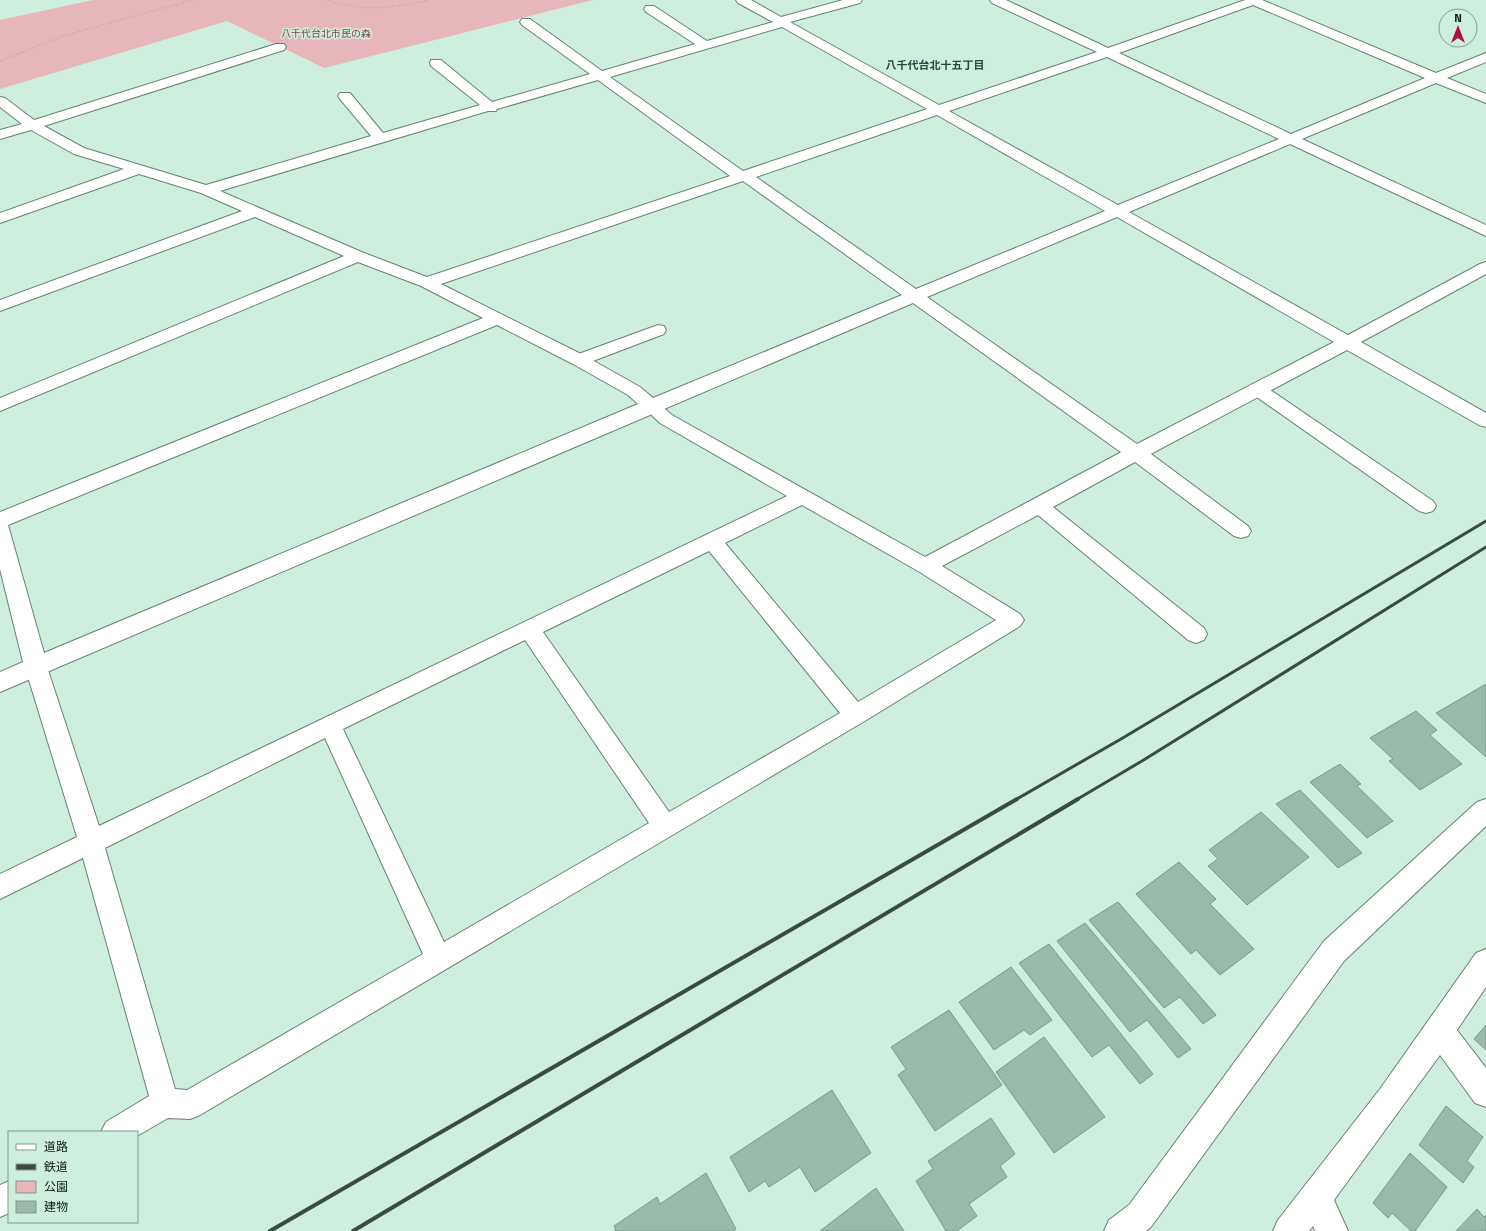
<svg xmlns="http://www.w3.org/2000/svg" width="1486" height="1231" font-family="'Titillium Web','Noto Sans JP',sans-serif">
	<style>
		.green { fill: #e6b6ba }
		.building { fill: #9bb9aa; stroke: #7b9889 }
		.lines { fill: none; stroke-linecap: round; stroke-linejoin: round }
		.service-casing { stroke: #658273; stroke-width: 2 }
		.minor-casing { stroke: #658273; stroke-width: 2 }
		.path { stroke: #8ba497; stroke-width: 1.5; stroke-dasharray: 0.5 2; stroke-linecap: butt }
		.service { fill: #fff; fill-rule: evenodd }
		.minor { fill: #fff; fill-rule: evenodd }
		.rail-far1 { stroke: #3b4b43; stroke-width: 3 }
		.rail { stroke: #3b4b43; stroke-width: 4 }
		.labels { text-anchor: middle; stroke-width: 3; stroke-linejoin: round; paint-order: stroke }
		.far-park-label { font-size: 10px; fill: #823f49; stroke: #cfefde }
		.far-neighbourhood-label { font-size: 11px; font-weight: bold; fill: #2c473a; stroke: #cfefde }
	</style>
	<rect width="100%" height="100%" fill="#cfefde"/>
	<path class="green" d="M93,0H593L324,68L227,21L0,89V20Z"/>
	<path class="building" d="M1486,684V757L1436,713Z
		M1416,711L1437,730L1430,735L1462,764L1420,790L1389,761L1393,759L1370,738Z
		M1340,764L1361,784L1357,786L1393,821L1367,838L1310,782Z
		M1300,790L1362,853L1338,868L1276,804Z
		M1261,812L1309,857L1247,905L1208,866L1218,859L1209,850Z
		M1179,862L1216,899L1210,904L1254,949L1220,975L1196,950L1191,954L1136,894Z
		M1118,902L1216,1015L1203,1024L1180,997L1164,1008L1089,920Z
		M1085,923L1191,1049L1178,1058L1147,1020L1130,1032L1057,941Z
		M1049,944L1153,1074L1140,1084L1109,1045L1092,1057L1019,963Z
		M1011,967L1052,1020L1030,1035L1024,1030L994,1050L959,1002Z
		M949,1010L1002,1085L935,1131L898,1075L906,1069L891,1047Z
		M1486,1025V1050L1474,1039Z
		M1044,1037L1105,1117L1054,1153L996,1072Z
		M832,1090L871,1153L815,1192L800,1167L769,1187L765,1181L749,1192L730,1157Z
		M1446,1106L1483,1137L1467,1161L1474,1167L1463,1183L1419,1145Z
		M991,1118L1015,1154L1000,1166L1007,1177L969,1204L977,1216L957,1231H946L916,1181L933,1169L928,1161Z
		M1410,1153L1447,1187L1415,1231H1411L1392,1213L1388,1218L1373,1203Z
		M706,1173L736,1229L733,1231H616L614,1226L657,1197L660,1204Z
		M876,1188L904,1231H820Z
		M1477,1209L1484,1217L1486,1215V1231H1456Z"/>
	<g class="lines">
		<g class="service-casing">
			<path id="service" d="M658,325L664,326L666,330L664,334L585,364L579,365L573,364L571,360L573,356Z
				M1257,383L1263,385L1433,501L1436,506L1433,511L1426,513L1419,511L1251,393L1248,389L1251,385Z
				M651,400L657,402L672,415L925,557L1129,448L1136,447L1143,448L1248,526L1251,531L1248,536L1241,538L1234,536L1135,462L1053,507L1204,628L1207,634L1204,640L1196,643L1188,640L1038,515L942,566L1020,614L1024,620L1020,626L863,722L200,1115L190,1119L168,1118L137,1136V1132H101L106,1122L149,1096L83,858L0,899V874L77,837L25,667L28,661L36,658L44,661L47,667L99,826L787,496L660,423L642,406L645,402ZM802,505L918,571L996,620L858,702L725,543ZM709,551L840,713L669,812L543,632ZM525,640L649,823L444,942L343,729ZM325,738L423,954L187,1090L175,1089L105,848Z
				M9,1181V1213L0,1217V1185Z"/>
		</g>
		<g class="minor-casing">
			<path id="minor" d="M736,0H751L781,17L843,0H862L860,3L790,22L939,105L1097,52L992,3L990,0H1006L1108,48L1245,0H1262L1436,73L1486,53V62L1447,78L1486,94V103L1436,83L1302,139L1486,225V236L1290,144L1129,212L1348,335L1480,264L1486,262V274L1361,342L1486,413V427L1479,425L1347,350L1143,458L1136,460L1129,458L913,303L0,692V672L23,662L0,569V512L483,318L421,286L358,262L0,411V398L344,256L255,217L0,311V300L242,211L201,193L139,174L0,223V213L124,169L74,154L31,130L0,139V130L22,124L0,107V97L5,98L34,120L276,44H284L286,47L284,50L44,126L84,148L206,185L371,136L340,99L338,96L340,93H350L383,133L480,105L431,66L430,63L431,60H441L492,102L590,74L522,25L520,22L522,19H530L602,71L695,44L646,12L644,9L646,6H654L707,41L773,22L738,3ZM1253,5L1425,78L1291,134L1119,53ZM782,27L927,109L743,171L610,77ZM1107,57L1279,139L1118,205L949,111ZM598,80L730,176L427,277L364,253L220,191L488,111H496L497,109ZM937,115L1105,211L916,289L756,177ZM743,181L902,295L653,398L640,387L585,356L441,284ZM1117,217L1334,342L1137,444L927,297ZM497,325L573,364L628,395L638,404L44,653L8,525Z
				M1486,799V826L1344,961L1151,1227L1146,1231H1104L1109,1220L1129,1205L1324,941L1477,802Z
				M1486,949V987L1457,1030L1486,1068V1107L1475,1103L1440,1055L1334,1200L1348,1231H1315L1313,1226L1309,1231H1273L1278,1220L1380,1089L1476,953Z"/>
		</g>
		<path class="path" d="M328,0C363,12 394,8 429,0
			M0,61L63,36L193,0"/>
		<use href="#service" class="service"/>
		<use href="#minor" class="minor"/>
		<path class="rail-far1" d="M1015,800L1121,739L1486,521
			M1076,800L1142,761L1486,547"/>
		<path class="rail" d="M270,1231L1017,799
			M353,1231L1078,799"/>
	</g>
	<g class="labels">
		<g class="far-park-label">
			<text x="326" y="37">八千代台北市民の森</text>
		</g>
		<g class="far-neighbourhood-label">
			<text x="935" y="69">八千代台北十五丁目</text>
		</g>
	</g>
	<rect x="8" y="1131" width="130" height="92" fill="#cfefde" stroke="#82998d"/>
	<rect x="16" y="1144" width="20" height="6" fill="#ffffff" stroke="#82998d"/>
	<text x="44" y="1151" font-size="12" fill="#0e1914">道路</text>
	<rect x="16" y="1164" width="20" height="6" fill="#3b4b43" stroke="#82998d"/>
	<text x="44" y="1171" font-size="12" fill="#0e1914">鉄道</text>
	<rect x="16" y="1181" width="20" height="12" fill="#e6b6ba" stroke="#82998d"/>
	<text x="44" y="1191" font-size="12" fill="#0e1914">公園</text>
	<rect x="16" y="1201" width="20" height="12" fill="#9bb9aa" stroke="#82998d"/>
	<text x="44" y="1211" font-size="12" fill="#0e1914">建物</text>
	<g transform="translate(1458 28)"><circle r="19" fill="#cfefde" stroke="#82998d"/>
	<path d="M0-3L7 15L0 10L-7 15Z" fill="#a81140"/>
	<text y="-6" font-size="11" font-weight="bold" text-anchor="middle" fill="#0e1914">N</text>
	</g>
</svg>
